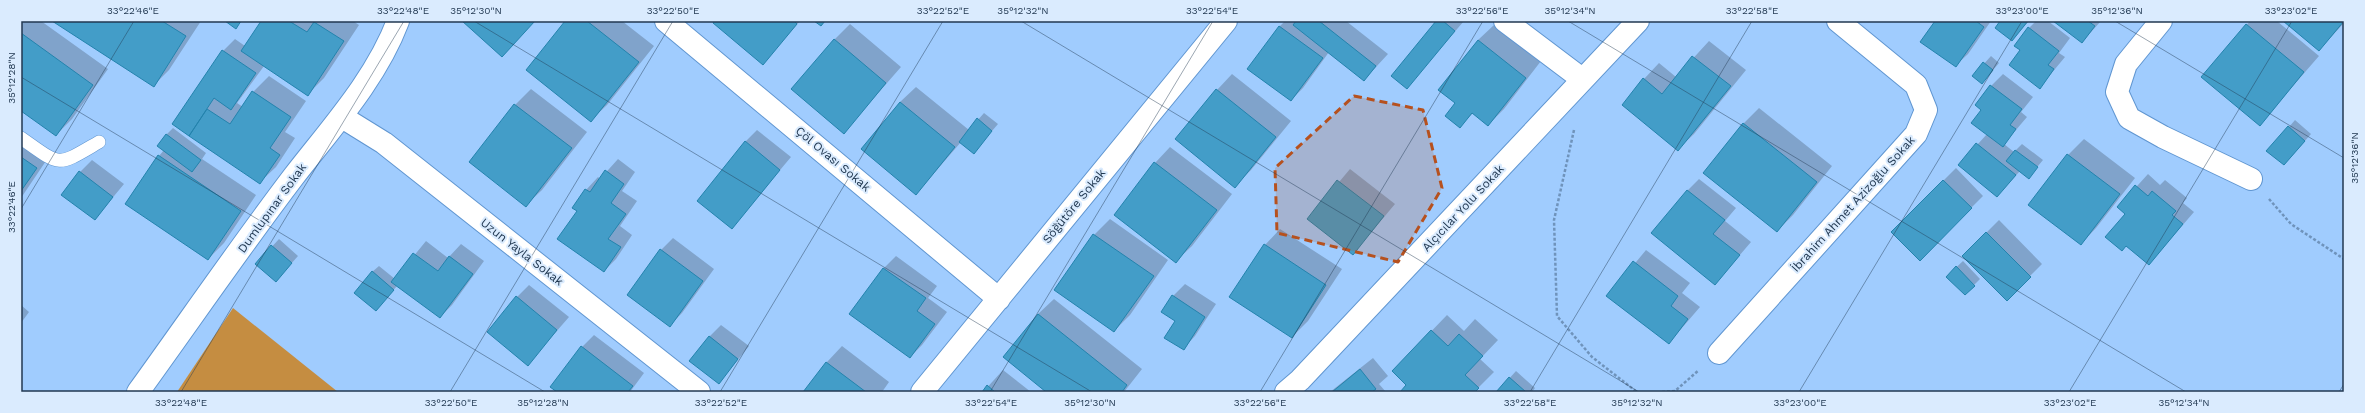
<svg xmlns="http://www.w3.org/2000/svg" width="2365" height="413" font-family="'Work Sans',sans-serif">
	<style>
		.green { fill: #c58d41 }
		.shadow { fill: #0003 }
		.building { fill: #439dc8; stroke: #2383ad }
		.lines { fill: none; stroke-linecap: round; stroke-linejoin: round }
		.lane-casing { stroke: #6096d1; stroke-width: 14 }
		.street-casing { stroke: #6096d1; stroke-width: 24 }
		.path { stroke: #6f93bb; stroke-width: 2.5; stroke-dasharray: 3 2; stroke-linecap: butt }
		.lane { stroke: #fff; stroke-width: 13 }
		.street { stroke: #fff; stroke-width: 22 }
		.marked { fill: #b6511e; fill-opacity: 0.2; stroke: #b6511e; stroke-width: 3; stroke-dasharray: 8 5; stroke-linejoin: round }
		.ticks { fill: none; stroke: #223952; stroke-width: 1; stroke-opacity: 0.45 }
		.labels { text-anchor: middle; stroke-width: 4; stroke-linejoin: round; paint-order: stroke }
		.street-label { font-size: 12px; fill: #223952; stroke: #daebfe }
		.neatline { fill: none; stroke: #223952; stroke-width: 1.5 }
		.ticks-label { font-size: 10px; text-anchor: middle; fill: #223952 }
	</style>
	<rect width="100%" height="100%" fill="#a0ccfe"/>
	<path class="green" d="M233,308L338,392H177Z"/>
	<path class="shadow" d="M21,21H41L108,69L72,119L56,135L21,110Z
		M54,21H201L169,70L154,85Z
		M262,21H353L359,25L324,78L308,94L264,66L237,103L243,107L253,92L269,76L306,101L285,132L295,138L276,167L260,182L173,124L223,51L235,39L245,46Z
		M566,21H622L654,46L607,105L591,120Z
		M716,21H800L763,63Z
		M1285,21H1346L1388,54L1364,80L1329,52L1303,88L1291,100L1279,27Z
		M1437,21H1464L1407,87Z
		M1937,21H1991L1968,54L1955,66Z
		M2001,21H2029L2012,40Z
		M2036,21H2048L2070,38L2059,53L2065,57L2040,87L2022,50L2029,28Z
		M2054,21H2101L2082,42Z
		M2250,21H2277L2319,56L2260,124L2203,77Z
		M2285,21H2344V23L2319,50Z
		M850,24L901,67L844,132L834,40Z
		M1494,25L1541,61L1504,109L1488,125L1473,113L1459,127L1456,103L1440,90L1478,40Z
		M1709,41L1746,70L1694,134L1678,149L1644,79L1659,63L1676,77Z
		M1991,56L1999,63L1982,83L1973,76Z
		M1232,74L1291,121L1251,170L1235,186L1177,139L1217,90Z
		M2003,74L2033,97L2021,112L2027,117L2004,144L2014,152L2022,144L2043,160L2029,177L2020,171L1997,196L1959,165L1987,134L1983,110L1991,86Z
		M916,87L969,130L984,113L998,124L974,152L961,142L916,194L900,102Z
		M531,89L587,132L542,190L526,205L470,162L515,105Z
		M1759,108L1832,166L1793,215L1777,231L1705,173L1744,123Z
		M2295,120L2311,134L2290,158L2289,127Z
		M173,128L206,153L202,159L256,195L224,243L208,259L159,156L164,150L166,135Z
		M757,130L791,157L732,227L745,142Z
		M21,131L52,152L21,198Z
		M2084,139L2135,178L2096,228L2081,244L2068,155Z
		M1170,147L1232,194L1192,246L1176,261L1155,163Z
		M618,159L635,172L622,191L637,201L620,226L632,235L616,259L604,271L578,211L586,190L598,177L600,179Z
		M92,160L124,184L95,219L80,172Z
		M1956,168L1983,196L1920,259L1892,232Z
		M1350,169L1395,204L1353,254L1308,219Z
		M2148,174L2160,185L2165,180L2187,198L2183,203L2194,212L2149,264L2126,214L2118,207Z
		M1699,179L1736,208L1725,221L1751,242L1715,284L1687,191Z
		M1110,219L1168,260L1130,315L1114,331L1056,290L1094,235Z
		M1999,220L2042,264L2007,299L1963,256Z
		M1280,229L1342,269L1308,321L1292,337L1265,245Z
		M673,238L714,269L682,313L670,325L661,250Z
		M279,239L298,256L282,274L256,264Z
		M426,241L448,258L461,244L484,261L452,305L440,317L397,286L376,310L372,272L379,266L395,279Z
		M1646,250L1690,283L1682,293L1700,307L1669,343L1608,296Z
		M896,256L937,286L928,298L947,312L922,345L910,357L851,313L884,268Z
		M1963,261L1980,279L1965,294L1947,276Z
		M1185,284L1216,304L1195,336L1183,349L1173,296Z
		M529,285L569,317L528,364L517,297Z
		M1054,299L1142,369L1124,392H1048L1004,357L1038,314Z
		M21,305L29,312L21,323Z
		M1447,315L1464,331L1475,319L1498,340L1480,359L1494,372L1474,392H1401L1408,385L1393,371Z
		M721,325L749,346L719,383L709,337Z
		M594,335L644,373L630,392H558L582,347Z
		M842,346L889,382L882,392H804L827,362Z
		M1373,358L1388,376L1379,384L1386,392H1330Z
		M1003,370L1031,392H983Z
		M1516,371L1535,388L1532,392H1497Z"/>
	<path class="building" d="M52,21H162L186,36L154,87Z
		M225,21H241L236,29Z
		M261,21H289L307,32L314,22L344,41L308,96L241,51Z
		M462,21H535L502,57Z
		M565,21H587L639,62L591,122L526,70Z
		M714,21H794L797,24L763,65L713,23Z
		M814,21H825L821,26Z
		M1296,21H1319L1376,66L1364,81L1293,25Z
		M1436,21H1443L1455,31L1407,89L1391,76Z
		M1935,21H1976L1984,27L1956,67L1920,42Z
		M2000,21H2028L2012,41L1995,28Z
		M2053,21H2088L2095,26L2082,43Z
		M2283,21H2344L2319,51Z
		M2246,24L2304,72L2260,126L2201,77Z
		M1279,26L1323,58L1291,101L1247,69Z
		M2028,27L2059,51L2048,65L2054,69L2040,89L2009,65L2020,50L2014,46Z
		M21,33L93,85L56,136L21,111Z
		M834,39L886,83L844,134L791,89Z
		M1478,40L1526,78L1488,126L1472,113L1460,128L1445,116L1455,103L1438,90Z
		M222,50L256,73L231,110L214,98L189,136L172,124Z
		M1692,56L1731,86L1678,151L1622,105L1643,78L1662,94Z
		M1983,62L1993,70L1982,84L1972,76Z
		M1990,85L2022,109L2010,125L2016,129L2003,147L1971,123L1981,110L1975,105Z
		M1216,89L1276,137L1235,188L1175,139Z
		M252,91L291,117L270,148L280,155L260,184L189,136L207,109L230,124Z
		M900,102L955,147L916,195L861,149Z
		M514,104L572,148L526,207L469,162Z
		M977,118L992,131L974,154L959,142Z
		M1743,123L1817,182L1777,232L1703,173Z
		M2288,126L2305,141L2284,165L2266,151Z
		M166,134L201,160L192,172L157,146Z
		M745,141L780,170L732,229L697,201Z
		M1976,143L2016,175L1997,197L1958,165Z
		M2015,150L2038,167L2029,179L2006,161Z
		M2067,154L2120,194L2081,245L2028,205Z
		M158,155L241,211L208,260L125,204Z
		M21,157L37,168L21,191Z
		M1154,162L1217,210L1176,263L1114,215Z
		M605,170L624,184L611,203L626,214L608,239L621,247L604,272L557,239L577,211L572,208L585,189L590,192Z
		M79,171L113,197L95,220L61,195Z
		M1337,180L1384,216L1353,255L1307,219Z
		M1943,180L1972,208L1920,261L1891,232Z
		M2135,185L2148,196L2152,191L2176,211L2172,215L2183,224L2149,265L2126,246L2122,251L2105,237L2125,214L2117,207Z
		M1687,190L1725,220L1713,234L1740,255L1715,285L1651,233Z
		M1986,232L2031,277L2007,301L1962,256Z
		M1093,234L1154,276L1114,332L1054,290Z
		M1264,244L1326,285L1292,338L1229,297Z
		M271,245L292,263L276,282L255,264Z
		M660,249L703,281L670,327L627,295Z
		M413,253L438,271L449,256L473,274L440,318L391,282Z
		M1633,261L1678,296L1671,306L1688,319L1669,344L1606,296Z
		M1956,266L1975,286L1965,295L1946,277Z
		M883,268L926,298L917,311L935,324L910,358L849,314Z
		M372,271L394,290L376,311L354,293Z
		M1172,295L1205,317L1184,350L1164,338L1175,321L1161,312Z
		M516,296L557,330L528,366L487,332Z
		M1038,314L1127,385L1122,392H1046L1003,357Z
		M1431,330L1448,346L1459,334L1483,356L1465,375L1479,388L1475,392H1400L1406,385L1392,371Z
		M709,336L738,359L719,384L689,361Z
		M581,346L633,386L628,392H557L550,387Z
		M826,362L866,392H803Z
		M1360,369L1376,389L1372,392H1332Z
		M1509,377L1526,392H1496Z
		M987,385L995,392H982Z"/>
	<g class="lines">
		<g class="lane-casing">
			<path id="lane" d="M21,138C62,167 56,167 99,142"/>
		</g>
		<g class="street-casing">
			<path id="street" d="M666,21L999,299
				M1505,21L1582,79
				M2161,21L2126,64L2117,92L2129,118L2163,137L2251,179
				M342,117L384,143L699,392
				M1719,353L1916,134L1926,110L1916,85L1838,21
				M138,392C190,320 240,247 294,176C332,127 376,79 398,21
				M922,392L1226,21
				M1286,392L1300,380L1638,21"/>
		</g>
		<path class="path" d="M1574,130L1554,220L1557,316L1592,357L1637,392
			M2269,199L2291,224L2344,259
			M1662,392L1675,391L1699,370"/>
		<use href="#lane" class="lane"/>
		<use href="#street" class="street"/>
	</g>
	<path class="marked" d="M1354,96L1423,110L1442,188L1398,262L1277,233L1275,168Z"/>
	<path class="ticks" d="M474,21L1092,392M1021,21L1639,392M1568,21L2186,392M2115,21L2344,158M21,77L545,392M21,209L134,21M181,392L404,21M450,392L673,21M720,392L943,21M990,392L1213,21M1260,392L1483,21M1530,392L1752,21M1799,392L2022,21M2069,392L2292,21M2339,392L2344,384"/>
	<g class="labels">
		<g class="street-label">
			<text transform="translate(833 159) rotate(40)" y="4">Çöl Ovası Sokak</text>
			<text transform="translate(1853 204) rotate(-48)" y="4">İbrahim Ahmet Azizoğlu Sokak</text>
			<text transform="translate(1074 206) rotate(-51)" y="4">Söğütöre Sokak</text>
			<text transform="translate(272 208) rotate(-54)" y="4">Dumlupınar Sokak</text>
			<text transform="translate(1463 208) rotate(-47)" y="4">Alçıcılar Yolu Sokak</text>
			<text transform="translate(522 252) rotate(38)" y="4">Uzun Yayla Sokak</text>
		</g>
	</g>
	<rect width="2365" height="413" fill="none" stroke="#daebfe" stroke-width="44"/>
	<rect x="22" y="22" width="2321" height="369" class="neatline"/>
	<g class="ticks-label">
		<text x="133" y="14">33°22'46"E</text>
		<text x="403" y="14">33°22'48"E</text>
		<text x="476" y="14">35°12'30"N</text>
		<text x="673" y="14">33°22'50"E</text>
		<text x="943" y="14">33°22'52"E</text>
		<text x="1023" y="14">35°12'32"N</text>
		<text x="1212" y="14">33°22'54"E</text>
		<text x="1482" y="14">33°22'56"E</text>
		<text x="1570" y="14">35°12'34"N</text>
		<text x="1752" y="14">33°22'58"E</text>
		<text x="2022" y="14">33°23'00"E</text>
		<text x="2117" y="14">35°12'36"N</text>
		<text x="2291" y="14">33°23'02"E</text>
		<text transform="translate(11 78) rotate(-90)" y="4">35°12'28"N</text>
		<text transform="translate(2354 158) rotate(-90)" y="4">35°12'36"N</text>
		<text transform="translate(11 207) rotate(-90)" y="4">33°22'46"E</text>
		<text x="181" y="406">33°22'48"E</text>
		<text x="451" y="406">33°22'50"E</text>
		<text x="543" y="406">35°12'28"N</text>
		<text x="721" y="406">33°22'52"E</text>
		<text x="991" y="406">33°22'54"E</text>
		<text x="1090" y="406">35°12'30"N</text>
		<text x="1260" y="406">33°22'56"E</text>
		<text x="1530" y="406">33°22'58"E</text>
		<text x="1637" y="406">35°12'32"N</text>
		<text x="1800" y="406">33°23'00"E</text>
		<text x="2070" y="406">33°23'02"E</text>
		<text x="2184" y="406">35°12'34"N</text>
	</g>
</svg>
